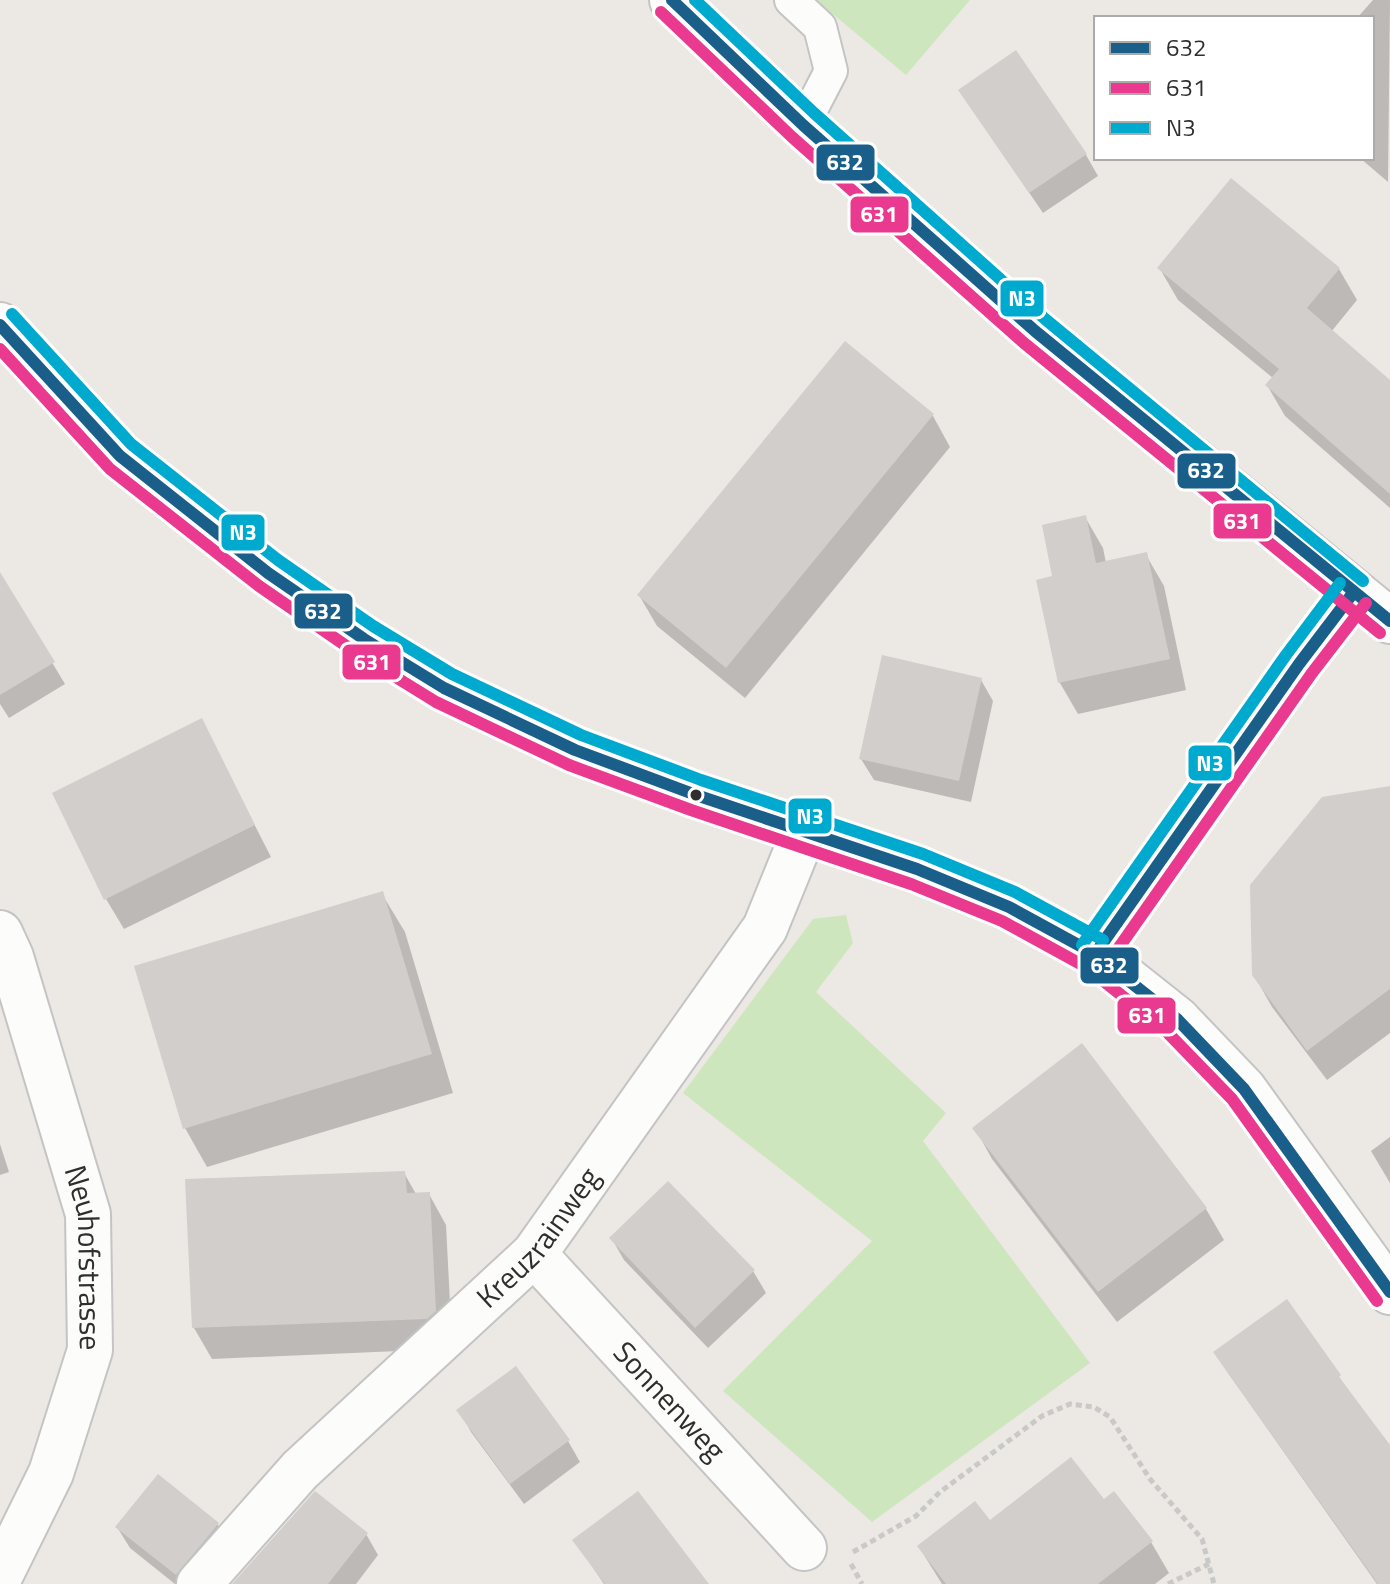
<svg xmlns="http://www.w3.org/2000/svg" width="1390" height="1584" font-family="'Titillium Web',sans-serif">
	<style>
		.green { fill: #cee6be }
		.shadow { fill: #0003 }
		.building { fill: #d1cecb }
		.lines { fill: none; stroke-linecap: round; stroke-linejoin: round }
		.lane-casing { stroke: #c5c4c5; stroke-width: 36 }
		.street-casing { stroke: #c5c4c5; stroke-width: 48 }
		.secondary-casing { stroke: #c5c4c5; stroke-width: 48 }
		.path { stroke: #c9c9c8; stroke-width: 5; stroke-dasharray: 6 4; stroke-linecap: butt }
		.lane { stroke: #fcfcfb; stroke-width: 32 }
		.street { stroke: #fcfcfb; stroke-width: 44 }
		.secondary { stroke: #fcfcfb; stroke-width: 44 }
		.bus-1-casing { stroke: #fff; stroke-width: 18 }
		.bus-2-casing { stroke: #fff; stroke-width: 18 }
		.bus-3-casing { stroke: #fff; stroke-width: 18 }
		.bus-1 { stroke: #1a5f8a; stroke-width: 12 }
		.bus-2 { stroke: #ea3a8f; stroke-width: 12 }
		.bus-3 { stroke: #00a9ce; stroke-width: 12 }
		.bus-dot { fill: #2e2e2e; stroke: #fff; stroke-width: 3 }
		.labels { text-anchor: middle; stroke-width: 8; stroke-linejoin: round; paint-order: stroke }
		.street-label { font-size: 30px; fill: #2e2e2e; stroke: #fff }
		.line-badge { stroke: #fff; stroke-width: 3 }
		.badge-label { font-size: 22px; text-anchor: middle; font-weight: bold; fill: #fff }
	</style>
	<rect width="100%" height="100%" fill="#ece8e4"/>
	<path class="green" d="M816,0H970L906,75Z
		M846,915L853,943L816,992L946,1113L923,1141L1090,1363L872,1522L723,1391L872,1241L683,1093L813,919Z"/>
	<path class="shadow" d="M1373,0H1390L1388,182L1360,158H1372V18H1357Z
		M960,91L1086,155L1098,176L1043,213Z
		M1160,269H1339L1357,300L1331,332L1390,383V508L1285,416L1267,385L1273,378L1178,300Z
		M845,344L933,416L950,447L745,698L657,626L639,595Z
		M1085,517L1103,548L1106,563L1146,555L1164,586L1186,690L1078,714L1060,683L1039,581L1055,578Z
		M0,576L65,684L9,718L0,704Z
		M981,680L993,701L971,802L874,780L861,759Z
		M201,720L271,857L124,929L106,899Z
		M1390,788V1033L1327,1080L1272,1007L1254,975Z
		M382,894L405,932L453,1093L207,1167L185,1128Z
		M975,1128L1206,1209L1224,1240L1117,1322L992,1159Z
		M1390,1137V1183L1371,1151Z
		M0,1144L9,1172L0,1175Z
		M404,1173L416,1194H429L446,1225L452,1342L445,1349L212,1359L194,1328Z
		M612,1239L753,1271L766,1293L708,1348L624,1260Z
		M1228,1373L1339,1377L1390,1449V1584H1377Z
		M459,1410L568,1441L580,1462L524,1504L471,1432Z
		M158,1477L218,1525L230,1546L199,1584H175L130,1548L117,1527Z
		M1104,1502L1151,1542L1169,1573L1155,1584H942L919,1547L989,1523Z
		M366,1534L378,1555L356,1584H235Z
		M575,1541L704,1584H604Z"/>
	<path class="building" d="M1016,50L1087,154L1029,193L958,90Z
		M1231,178L1340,268L1307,308L1390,380V494L1265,385L1279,369L1157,268Z
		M845,341L934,414L726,668L637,595Z
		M1086,515L1096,563L1147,552L1170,659L1058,683L1036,580L1052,576L1042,525Z
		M0,572L55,662L0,695Z
		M882,655L982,678L959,781L859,759Z
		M202,718L255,825L104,900L52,793Z
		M1390,786V989L1307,1051L1252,975L1250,885L1322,797Z
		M383,891L432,1054L183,1129L134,966Z
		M1082,1043L1207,1208L1098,1292L972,1128Z
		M405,1171L407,1193L430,1192L436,1311L427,1319L192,1328L185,1179Z
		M668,1181L755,1270L695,1328L609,1238Z
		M1287,1299L1341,1375L1339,1377L1390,1445V1584H1378L1213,1352Z
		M516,1366L570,1440L510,1484L456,1410Z
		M1071,1457L1104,1499L1114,1491L1153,1541L1098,1584H946L917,1546L975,1501L990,1520Z
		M158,1474L219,1523L176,1575L115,1527Z
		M315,1491L368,1533L328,1584H232Z
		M638,1491L709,1584H605L572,1540Z"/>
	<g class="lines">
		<g class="lane-casing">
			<path id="lane" d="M791,0L820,27L831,71L803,125"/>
		</g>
		<g class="street-casing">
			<g id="street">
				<path id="s1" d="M0,933L11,957L88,1214L90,1350L51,1473L0,1576"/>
				<path id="s2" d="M534,1254L804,1548"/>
				<path id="s3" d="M199,1584L300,1470L534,1254L765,928L804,832"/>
			</g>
		</g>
		<g class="secondary-casing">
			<path id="secondary" d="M672,0L803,125L1035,331L1390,621
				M0,325L120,456L268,573L364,639L444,688L575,750L696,795L917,869L1009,907L1095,954L1177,1019L1244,1089L1390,1292
				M1095,954L1299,664L1353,593"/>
		</g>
		<path class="path" d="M853,1552L916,1516L940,1492L1042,1416L1070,1404L1094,1407L1110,1417L1150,1479L1202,1539L1214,1584
			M851,1564L862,1584
			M1168,1584L1209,1564"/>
		<use href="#lane" class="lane"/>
		<use href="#street" class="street"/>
		<use href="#secondary" class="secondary"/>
		<g class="bus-1-casing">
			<path id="bus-1" d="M672,0L803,125L1035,331L1390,621
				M0,325L120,456L268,573L364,639L444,688L575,750L696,795L917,869L1009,907L1095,954L1177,1019L1244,1089L1390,1292
				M1095,954L1299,664L1353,593"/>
		</g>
		<g class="bus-2-casing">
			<path id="bus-2" d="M661,12L792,137L1024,343L1380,633
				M0,349L110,469L259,586L355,652L436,702L569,765L691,810L911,884L1002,921L1086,967L1166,1031L1232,1099L1377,1301
				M1108,963L1312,673L1366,603"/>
		</g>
		<g class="bus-3-casing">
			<path id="bus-3" d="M695,0L814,113L1045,319L1363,581
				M12,314L131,444L278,560L373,626L452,674L581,735L701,780L923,854L1015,892L1103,940
				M1082,945L1286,655L1340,583"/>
		</g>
		<use href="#bus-1" class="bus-1"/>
		<use href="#bus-2" class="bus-2"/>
		<use href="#bus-3" class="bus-3"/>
	</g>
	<circle class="bus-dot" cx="696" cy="795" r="7"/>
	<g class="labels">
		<g class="street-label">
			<text dy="10" stroke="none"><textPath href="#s3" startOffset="486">Kreuzrainweg</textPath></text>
			<text dy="10" stroke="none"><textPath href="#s1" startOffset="338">Neuhofstrasse</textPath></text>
			<text dy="10" stroke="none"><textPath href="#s2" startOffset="200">Sonnenweg</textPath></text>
		</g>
	</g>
	<g class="line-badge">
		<rect x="815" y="143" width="61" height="39" rx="8" fill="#1a5f8a"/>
		<rect x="849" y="195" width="61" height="39" rx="8" fill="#ea3a8f"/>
		<rect x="999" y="279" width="46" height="39" rx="8" fill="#00a9ce"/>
		<rect x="1176" y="452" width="61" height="38" rx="8" fill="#1a5f8a"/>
		<rect x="1212" y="502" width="61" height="38" rx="8" fill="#ea3a8f"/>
		<rect x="220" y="513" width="46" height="39" rx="8" fill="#00a9ce"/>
		<rect x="293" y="592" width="61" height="38" rx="8" fill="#1a5f8a"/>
		<rect x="341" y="643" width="61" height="38" rx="8" fill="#ea3a8f"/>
		<rect x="1187" y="744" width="46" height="38" rx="8" fill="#00a9ce"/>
		<rect x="787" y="797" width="46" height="38" rx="8" fill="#00a9ce"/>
		<rect x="1079" y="946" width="61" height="39" rx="8" fill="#1a5f8a"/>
		<rect x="1116" y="996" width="61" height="39" rx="8" fill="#ea3a8f"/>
	</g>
	<g class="badge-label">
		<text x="845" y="170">632</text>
		<text x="879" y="222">631</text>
		<text x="1022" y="306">N3</text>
		<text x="1206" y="478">632</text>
		<text x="1242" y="529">631</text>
		<text x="243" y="540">N3</text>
		<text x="323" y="619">632</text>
		<text x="372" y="670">631</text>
		<text x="1210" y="771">N3</text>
		<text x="810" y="824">N3</text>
		<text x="1109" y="973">632</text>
		<text x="1147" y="1023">631</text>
	</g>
	<rect x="1094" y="16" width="280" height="144" fill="#ffffff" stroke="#ababab" stroke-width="2"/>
	<rect x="1110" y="42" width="40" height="12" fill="#1a5f8a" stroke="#ababab" stroke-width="2"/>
	<text x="1166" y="56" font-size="24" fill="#2e2e2e">632</text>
	<rect x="1110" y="82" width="40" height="12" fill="#ea3a8f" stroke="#ababab" stroke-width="2"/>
	<text x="1166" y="96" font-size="24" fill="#2e2e2e">631</text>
	<rect x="1110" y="122" width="40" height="12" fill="#00a9ce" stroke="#ababab" stroke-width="2"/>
	<text x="1166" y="136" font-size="24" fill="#2e2e2e">N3</text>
</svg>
